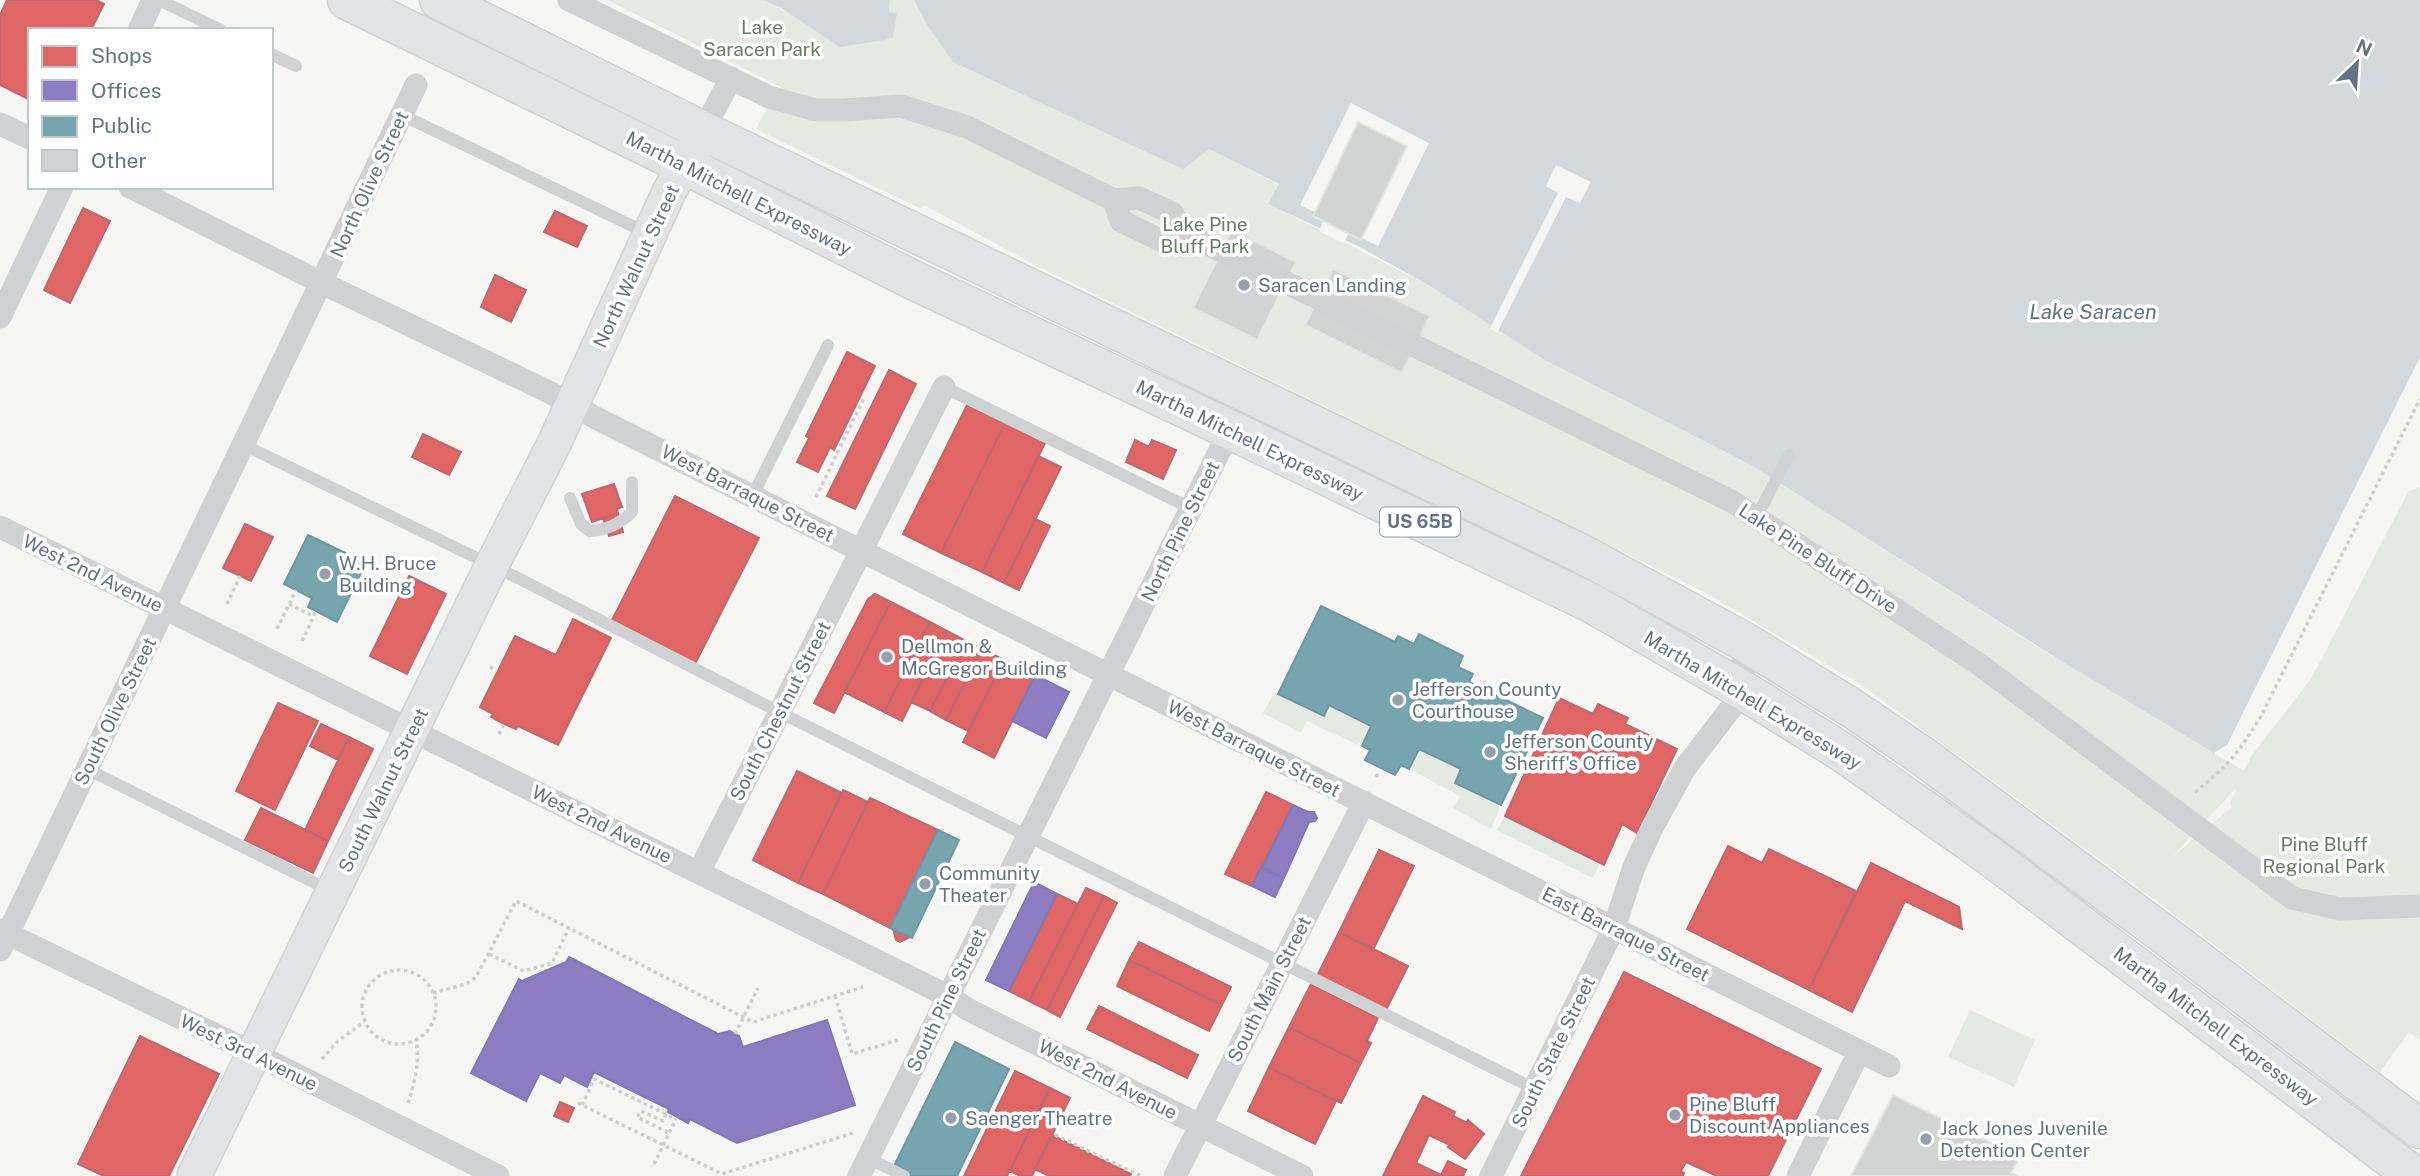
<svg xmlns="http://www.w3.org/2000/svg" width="2420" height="1176" font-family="'Public Sans',sans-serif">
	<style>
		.green { fill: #e4e9e1; fill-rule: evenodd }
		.water { fill: #d2d9dd }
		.pier { fill: #f5f5f3 }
		.shops { fill: #e06666; stroke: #ba6a70; stroke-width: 2 }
		.offices { fill: #8e7cc3; stroke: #8179b1; stroke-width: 2 }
		.public { fill: #76a5af; stroke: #7096a3; stroke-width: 2 }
		.building { fill: #d2d3d3; stroke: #e4e4e3; stroke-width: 2 }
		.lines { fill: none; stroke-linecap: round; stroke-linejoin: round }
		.secondary-casing { stroke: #d1d3d4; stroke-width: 36 }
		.highway-casing { stroke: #d1d2d2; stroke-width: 41 }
		.path { stroke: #cecece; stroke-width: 3.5; stroke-dasharray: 3.5 3.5; stroke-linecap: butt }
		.lane { stroke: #d0d1d2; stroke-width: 12 }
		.street { stroke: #d0d1d2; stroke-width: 23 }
		.secondary { stroke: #e2e3e4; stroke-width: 33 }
		.highway { stroke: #e2e3e4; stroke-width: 38 }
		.poi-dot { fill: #96a0ac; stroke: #fff; stroke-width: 2.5 }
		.labels { text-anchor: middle; stroke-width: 7; stroke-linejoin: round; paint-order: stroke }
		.shield { fill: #fff; stroke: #929daa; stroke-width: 2 }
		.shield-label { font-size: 18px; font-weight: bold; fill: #637386 }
		.park-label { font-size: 19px; fill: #657d62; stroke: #fff }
		.street-label { font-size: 19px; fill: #637386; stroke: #fff }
		.poi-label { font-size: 19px; fill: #637386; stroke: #fff; text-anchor: start }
		.water-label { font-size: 21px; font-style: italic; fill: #5f7683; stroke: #fff }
	</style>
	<rect width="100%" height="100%" fill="#f5f5f3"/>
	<path class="green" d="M607,0H762C779,7 792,16 807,24C823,32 868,42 885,40L896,13L889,12L890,0H914L927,25L1209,148L1279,185L1269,204L1430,286L1543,359L1751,465L2044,651L2244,771L2252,755L2311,679L2408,492L2420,487V1040L2409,1032L2380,1072L2156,901L1860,684L1704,592L1035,265L924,205L921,209L756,129L768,107L774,108L781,87ZM2237,787L2230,803L2232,807L2173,856Z
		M1274,693L1323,716L1329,705L1371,726L1363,744L1359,742L1358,745L1307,721L1301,733L1263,713Z
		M1419,749L1461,769L1455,783L1501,805L1491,829L1453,808L1460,796L1409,769Z
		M1931,776L2111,909L2101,925L1921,789Z
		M1505,816L1600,863L1593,878L1497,830Z
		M1970,1010L2035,1040L2014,1087L1948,1057Z"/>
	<path class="water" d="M762,0H890L889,12L897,13L893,37L885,40L840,47L781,8Z
		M914,0H2420V357L2227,745L2214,753L2066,664L1751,465L1543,359L1430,286L1358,246L1268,204L1279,184L1209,149L1183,169L953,62L927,25Z"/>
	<path class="pier" d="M1351,103L1429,143L1378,246L1350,232L1343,243L1319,231L1325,217L1300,205Z
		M1556,165L1591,182L1580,203L1566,197L1497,333L1490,328L1558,193L1546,186Z"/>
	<path class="shops" d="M7,0H96L104,4L91,30H30V100L0,85V15Z
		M83,208L110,221L70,303L44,290Z
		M555,211L587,226L577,247L544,232Z
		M495,275L526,290L511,322L481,307Z
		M847,352L875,366L834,450L830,447L818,472L797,462L809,438L806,436Z
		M889,370L916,384L855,509L827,496Z
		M967,405L1005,423L941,553L903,534Z
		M1005,423L1045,443L982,572L941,553Z
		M423,434L461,452L449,475L412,457Z
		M1135,440L1149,447L1152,440L1176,450L1163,479L1126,462Z
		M1038,456L1061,467L1004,583L982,572Z
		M614,484L622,507L617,509L618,513L592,522L582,494Z
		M675,496L759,538L694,666L610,624Z
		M618,513L623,532L609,536L603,518Z
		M1035,519L1050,526L1019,590L1004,583Z
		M245,524L273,537L251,581L223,568Z
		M409,576L446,594L407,674L370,656Z
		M875,594L891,602L834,713L814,703L868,599Z
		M891,602L930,622L884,712L844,692Z
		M573,619L611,638L558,745L518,726L516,729L504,724L491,717L493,714L480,707L515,636L556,655Z
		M930,622L947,631L902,721L884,712Z
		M947,631L966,641L930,711L911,702Z
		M966,641L982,649L946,720L930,711Z
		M982,649L1004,660L968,731L946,720Z
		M1004,660L1035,675L994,758L963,742Z
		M1559,698L1593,714L1598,704L1628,718L1625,724L1677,749L1637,833L1622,824L1604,865L1505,816Z
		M278,703L318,721L275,810L236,791Z
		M321,724L349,737L338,760L310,746Z
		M349,737L373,749L328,841L305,830Z
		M797,771L842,793L798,883L753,860Z
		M843,790L868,802L823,894L798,883Z
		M1266,792L1293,805L1252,886L1225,874Z
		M870,798L938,830L890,928L823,894Z
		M261,808L328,841L313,873L245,840Z
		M1728,846L1762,863L1769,849L1856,891L1809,990L1687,929Z
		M1379,850L1414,866L1373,950L1339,932Z
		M1871,863L1959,907L1962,929L1905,901L1852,1012L1809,990Z
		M1086,888L1104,896L1047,1010L1029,1001Z
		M1057,894L1078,904L1029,1001L1009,991Z
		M1104,896L1117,903L1060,1017L1047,1010Z
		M893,929L910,937L900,942L896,940Z
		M1339,932L1408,966L1386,1010L1317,976Z
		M1139,942L1231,987L1222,1005L1129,960Z
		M1129,960L1222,1005L1209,1031L1117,986Z
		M1624,972L1821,1069L1768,1176H1717L1686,1162L1681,1171L1684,1173L1683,1176H1521Z
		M1311,984L1378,1018L1367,1041L1371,1043L1361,1063L1289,1027Z
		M1099,1006L1198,1055L1187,1078L1087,1029Z
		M1289,1027L1361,1063L1341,1103L1269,1067Z
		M140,1036L219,1074L169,1176H104L78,1164Z
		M1269,1067L1336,1101L1315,1144L1248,1111Z
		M1015,1071L1050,1088L1007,1176H964Z
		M1050,1088L1070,1098L1032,1176H1020L1010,1171Z
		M1423,1096L1455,1112L1453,1116L1467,1123L1468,1120L1484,1134L1465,1159L1448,1147L1450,1145L1429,1135L1416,1163L1441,1175L1448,1161L1466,1170L1463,1176H1383Z
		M560,1102L574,1108L568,1122L554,1116Z
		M1052,1135L1131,1174L1130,1176H1049L1035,1169Z"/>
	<path class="offices" d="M1035,675L1069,692L1046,738L1012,721Z
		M1293,805L1308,812H1314L1317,818L1315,821L1309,822L1284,878L1262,868Z
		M1261,867L1284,878L1275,897L1252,886Z
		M1034,882L1057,894L1009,991L986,980Z
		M569,957L718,1034L730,1031L735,1034L739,1036L743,1047L827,1020L855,1105L737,1143L690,1119L688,1123L668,1112L669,1109L594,1072L587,1087L564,1075L560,1083L540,1073L526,1101L471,1073L519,979L522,981L543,972L566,962Z"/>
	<path class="public" d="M308,535L366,563L337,622L308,607L312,598L284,584Z
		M1321,606L1395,642L1398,636L1414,644L1419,634L1463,656L1458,667L1473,674L1469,682L1543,718L1501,805L1455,783L1461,769L1419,749L1409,769L1401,765L1395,775L1365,760L1370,750L1362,746L1371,726L1329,705L1324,716L1278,694Z
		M938,830L959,840L912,938L890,928Z
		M955,1042L1009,1069L957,1176H910L893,1168Z"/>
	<path class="building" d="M1358,122L1407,146L1361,240L1313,216Z
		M1232,230L1296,262L1257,340L1193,308Z
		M1333,269L1430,316L1402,373L1305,325Z
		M1893,1095L2019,1157L2011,1173L2018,1176H1851Z"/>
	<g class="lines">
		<g class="secondary-casing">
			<path id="secondary" d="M194,1176L492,565L553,446L669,192L697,143"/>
		</g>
		<g class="highway-casing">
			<path id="highway" d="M347,0L685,165L911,279L1237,433L1593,604L1744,691L1842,752L1987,854L2414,1176
				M439,0L703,131L1580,553L1743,641L1850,707L1921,755L2166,936L2420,1129"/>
		</g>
		<path class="path" d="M816,497L864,398
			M227,604L240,576
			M289,604L313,616
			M277,629L296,590
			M302,641L316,611
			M490,667L497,671
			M499,734L504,724
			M1376,777L1379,772
			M2195,792C2228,766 2238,753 2260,718L2420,399
			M489,954L524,971L552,963L569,928
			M362 1007a37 37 0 1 1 74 0a37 37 0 1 1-74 0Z
			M433,993L466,984L476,977L516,901L753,1022L863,987
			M835,996L852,1054L898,1040
			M735,1034L758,988
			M322,1059L338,1041L364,1022
			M408,1103C415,1083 420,1060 416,1040
			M578,1103L722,1174L853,1133
			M582,1105L594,1079L676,1119
			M666,1114L663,1121L641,1111L637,1117L669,1133
			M1055,1135L1141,1176
			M654,1164L676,1119"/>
		<path class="lane" d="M159,0L221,30
			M271,54L296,66
			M402,115L647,233
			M944,387L1192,509
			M244,445L516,577L779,712L1535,1089
			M753,495L828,345
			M570,498L581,524L590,531C607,530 620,524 632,512V482
			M1756,518L1789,455
			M87,769L331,891
			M868,1158L904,1176"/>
		<path class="street" d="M569,0L769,97L816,110H844L901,106L967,127L1114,200L1139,198L1172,213L1185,233L1731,501L1980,665L2292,898L2340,909L2420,906
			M139,30L153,0
			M0,124L30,138
			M703,131L731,78
			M130,187L322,283L549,392L596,418L1889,1066
			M1114,200L1121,221L1162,241L1185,233
			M0,317L62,187
			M0,527L948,996L969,1010L1302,1176
			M699,872L944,387
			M0,930L253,1053L498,1176
			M0,950L416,85
			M859,1176L1221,448L1237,433L1257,423L1272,403
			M1175,1176L1364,802
			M1491,1176L1614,928L1634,867L1652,828L1685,768L1744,691L1743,641
			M1798,1176L1859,1052"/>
		<use href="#secondary" class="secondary"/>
		<use href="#highway" class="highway"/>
	</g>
	<g class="poi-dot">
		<circle cx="1244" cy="285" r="7"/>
		<circle cx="325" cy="574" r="7"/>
		<circle cx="887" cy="657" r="7"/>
		<circle cx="1398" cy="700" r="7"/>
		<circle cx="1490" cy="752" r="7"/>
		<circle cx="925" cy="884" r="7"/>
		<circle cx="1675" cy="1115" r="7"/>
		<circle cx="951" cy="1118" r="7"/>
		<circle cx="1926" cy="1139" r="7"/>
	</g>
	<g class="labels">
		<rect class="shield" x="1380" y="507.5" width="80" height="29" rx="5"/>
		<g class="shield-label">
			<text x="1420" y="528">US 65B</text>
		</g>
		<g class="park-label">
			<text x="762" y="34">Lake<tspan x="762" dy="22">Saracen Park</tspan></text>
			<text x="1205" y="231">Lake Pine<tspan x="1205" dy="22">Bluff Park</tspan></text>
			<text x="2324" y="851">Pine Bluff<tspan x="2324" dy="22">Regional Park</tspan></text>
		</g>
		<g class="street-label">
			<text transform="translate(369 184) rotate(-65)" y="7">North Olive Street</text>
			<text transform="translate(739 193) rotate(27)" y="7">Martha Mitchell Expressway</text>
			<text transform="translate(636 266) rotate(-65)" y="7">North Walnut Street</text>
			<text transform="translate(1250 440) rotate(26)" y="7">Martha Mitchell Expressway</text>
			<text transform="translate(748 493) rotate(27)" y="7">West Barraque Street</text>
			<text transform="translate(1180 531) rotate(-64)" y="7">North Pine Street</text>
			<text transform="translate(1818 558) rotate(33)" y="7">Lake Pine Bluff Drive</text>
			<text transform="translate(93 573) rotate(26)" y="7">West 2nd Avenue</text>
			<text transform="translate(1753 700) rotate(31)" y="7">Martha Mitchell Expressway</text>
			<text transform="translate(115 711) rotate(-64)" y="7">South Olive Street</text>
			<text transform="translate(780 711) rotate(-63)" y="7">South Chestnut Street</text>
			<text transform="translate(1254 748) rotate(27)" y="7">West Barraque Street</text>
			<text transform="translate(383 790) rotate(-64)" y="7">South Walnut Street</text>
			<text transform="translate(602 824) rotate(26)" y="7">West 2nd Avenue</text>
			<text transform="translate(1626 934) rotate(27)" y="7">East Barraque Street</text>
			<text transform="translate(1269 989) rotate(-63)" y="7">South Main Street</text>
			<text transform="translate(946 1000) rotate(-64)" y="7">South Pine Street</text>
			<text transform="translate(2216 1026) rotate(37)" y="7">Martha Mitchell Expressway</text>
			<text transform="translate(249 1052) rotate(26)" y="7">West 3rd Avenue</text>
			<text transform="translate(1553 1052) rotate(-64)" y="7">South State Street</text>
			<text transform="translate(1108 1079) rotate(27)" y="7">West 2nd Avenue</text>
		</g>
		<g class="poi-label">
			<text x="1258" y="292">Saracen Landing</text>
			<text x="339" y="570">W.H. Bruce<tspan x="339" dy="22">Building</tspan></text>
			<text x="901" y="653">Dellmon &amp;<tspan x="901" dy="22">McGregor Building</tspan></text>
			<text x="1412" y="696">Jefferson County<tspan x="1412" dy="22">Courthouse</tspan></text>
			<text x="1504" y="748">Jefferson County<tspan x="1504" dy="22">Sheriff's Office</tspan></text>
			<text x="939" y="880">Community<tspan x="939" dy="22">Theater</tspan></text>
			<text x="1689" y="1111">Pine Bluff<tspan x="1689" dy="22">Discount Appliances</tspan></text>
			<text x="965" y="1125">Saenger Theatre</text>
			<text x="1940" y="1135">Jack Jones Juvenile<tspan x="1940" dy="22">Detention Center</tspan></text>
		</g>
		<g class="water-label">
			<text x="2093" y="319">Lake Saracen</text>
		</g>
	</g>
	<rect x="28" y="28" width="245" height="161" fill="#ffffff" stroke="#c1c7cf" stroke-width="2"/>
	<rect x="42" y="46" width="35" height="21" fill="#e06666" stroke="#c1c7cf" stroke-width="2"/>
	<text x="91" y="63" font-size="21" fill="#637386">Shops</text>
	<rect x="42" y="80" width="35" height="21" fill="#8e7cc3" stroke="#c1c7cf" stroke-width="2"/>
	<text x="91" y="98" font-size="21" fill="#637386">Offices</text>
	<rect x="42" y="116" width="35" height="21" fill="#76a5af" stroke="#c1c7cf" stroke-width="2"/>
	<text x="91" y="133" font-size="21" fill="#637386">Public</text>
	<rect x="42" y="150" width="35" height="21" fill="#d2d3d3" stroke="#c1c7cf" stroke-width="2"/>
	<text x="91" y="168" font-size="21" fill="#637386">Other</text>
	<g transform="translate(2357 63) rotate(25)" stroke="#ffffff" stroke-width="5" paint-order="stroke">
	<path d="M0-5L12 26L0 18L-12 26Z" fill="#637386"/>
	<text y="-10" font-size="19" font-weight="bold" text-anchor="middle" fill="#637386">N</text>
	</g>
</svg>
